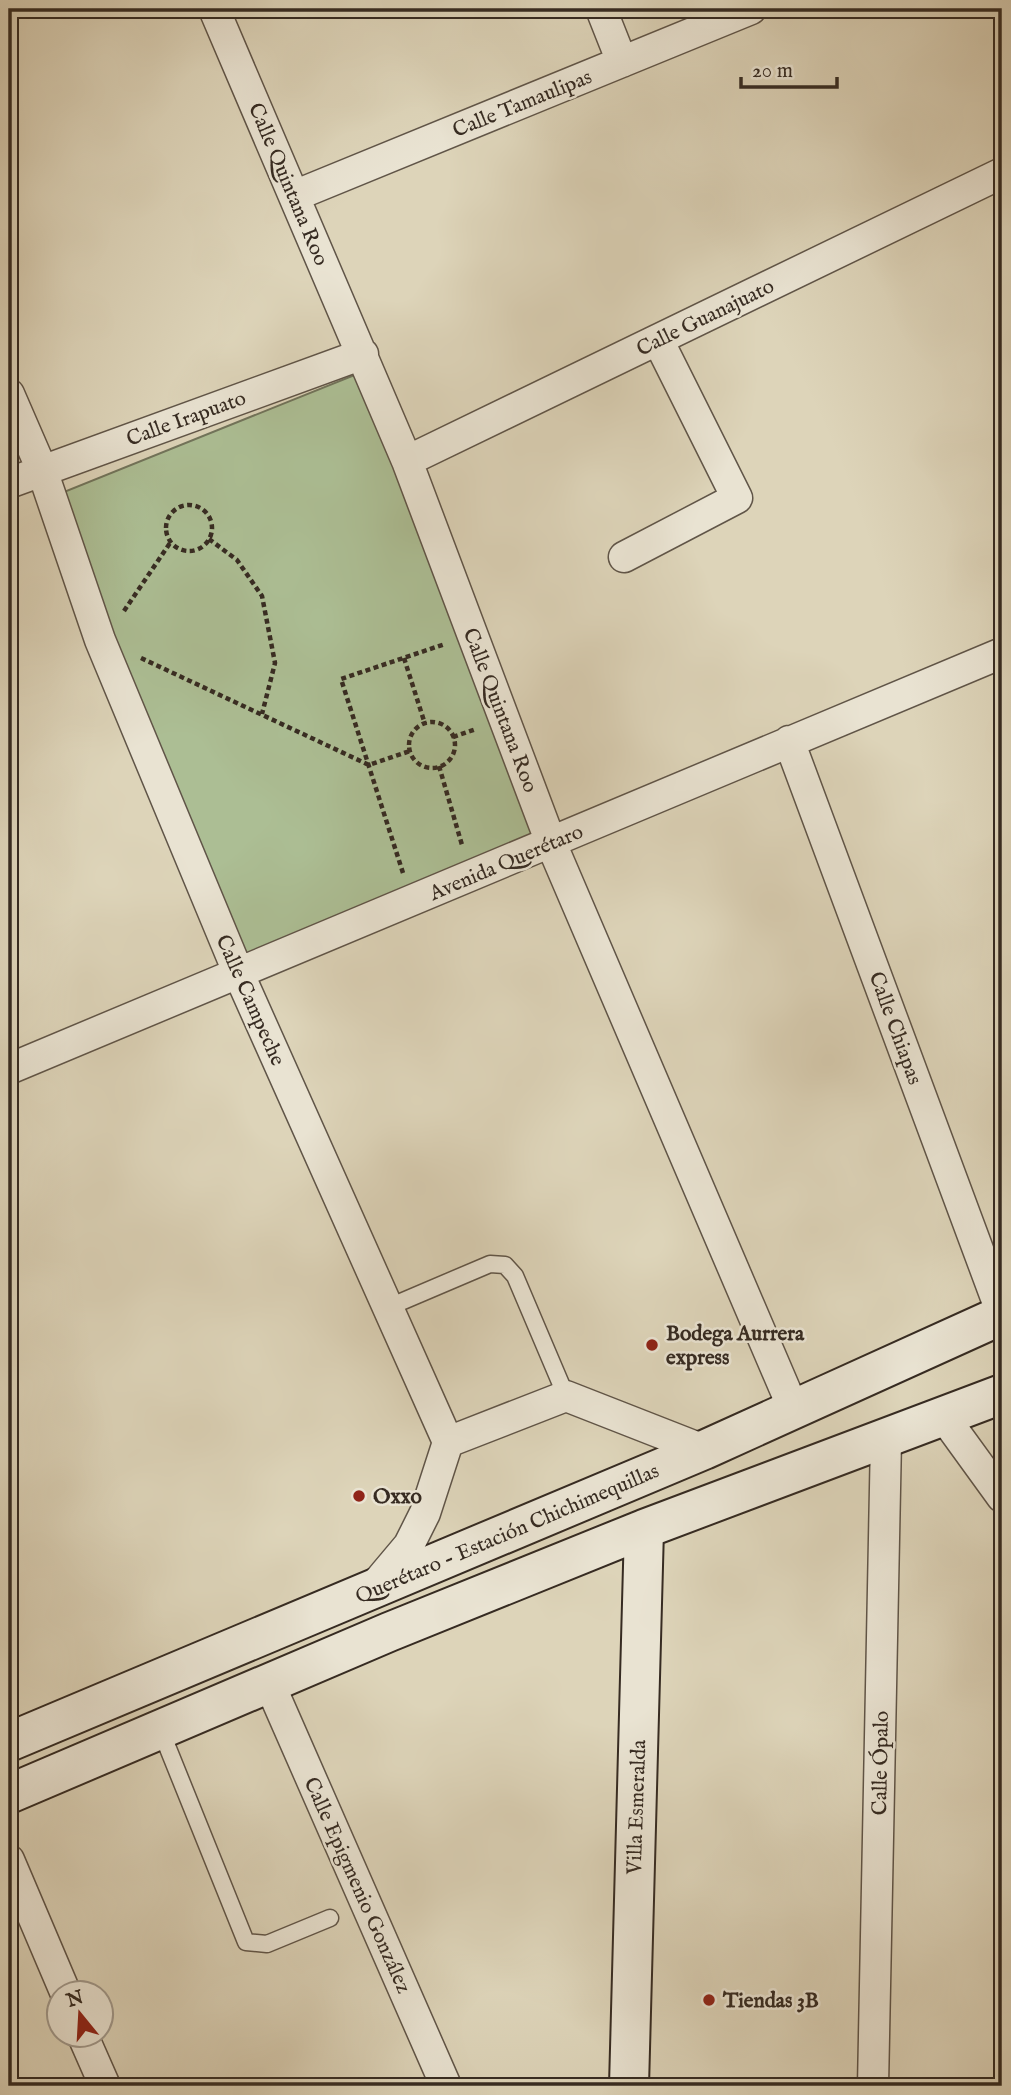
<svg xmlns="http://www.w3.org/2000/svg" width="1011" height="2095" font-family="'IM FELL English',serif">
	<style>
		.green { fill: #acbe94; stroke: #71745b; stroke-width: 2 }
		.lines { fill: none; stroke-linecap: round; stroke-linejoin: round }
		.lane-casing { stroke: #605548; stroke-width: 19 }
		.street-casing { stroke: #605548; stroke-width: 33 }
		.secondary-casing { stroke: #362b22; stroke-width: 42 }
		.path { stroke: #362b22; stroke-width: 4.5; stroke-dasharray: 5 3.5; stroke-linecap: butt }
		.lane { stroke: #e9e3d2; stroke-width: 16 }
		.street { stroke: #e9e3d2; stroke-width: 30 }
		.secondary { stroke: #e9e3d2; stroke-width: 38 }
		.poi-dot { fill: #8f2418; stroke: #e9e3d2; stroke-width: 2.5 }
		.labels { text-anchor: middle; stroke-width: 5; stroke-linejoin: round; paint-order: stroke }
		.street-label { font-size: 21px; fill: #362b22; stroke: #e9e3d2 }
		.poi-label { font-size: 21px; font-weight: bold; fill: #362b22; stroke: #e9e3d2; text-anchor: start }
	</style>
	<rect width="100%" height="100%" fill="#ddd4b9"/>
	<filter id="stains"><feTurbulence type="fractalNoise" baseFrequency=".00286" numOctaves="4"/><feColorMatrix values="0 0 0 0 .2 0 0 0 0 .09 0 0 0 0 .02 0 0 0 .5 -.17"/></filter>
	<radialGradient id="worn" r=".72"><stop offset=".6" stop-color="#630" stop-opacity="0"/><stop offset="1" stop-color="#630" stop-opacity=".3"/></radialGradient>
	<path class="green" d="M362,372L545,839L240,966L49,498Z"/>
	<g class="lines">
		<g class="lane-casing">
			<path id="lane" d="M389,1307L490,1264L505,1265L515,1276L566,1396
				M161,1731L246,1942L267,1944L330,1918"/>
		</g>
		<g class="street-casing">
			<path id="street" d="M214,9L407,461L551,843L793,1408
				M601,9L622,62
				M294,196L751,9
				M9,394L42,470L100,640L238,972L448,1442L425,1513L409,1545L372,1589
				M407,461L1002,173
				M9,483L363,354
				M624,557L737,498L658,340
				M789,741L1002,1314
				M9,1069L1002,653
				M944,1417L1002,1497
				M448,1442L566,1396L704,1450
				M270,1685L446,2086
				M9,1860L66,1994
				M83,2036L105,2086
				M873,2086L886,1439"/>
		</g>
		<g class="secondary-casing">
			<path id="secondary" d="M9,1742L704,1450L1002,1315
				M9,1794L389,1632L644,1529L1002,1394
				M629,2086L644,1529"/>
		</g>
		<path class="path" d="M166 528a23 23 0 1 1 46 0a23 23 0 1 1-46 0Z
			M209,539L237,560L262,596L275,663L262,714
			M124,611L170,543
			M141,658L369,765L410,751
			M404,658L425,724
			M409 745a23 23 0 1 1 46 0a23 23 0 1 1-46 0Z
			M453,737L476,729
			M439,766L462,845
			M403,873L341,679L445,644"/>
		<use href="#lane" class="lane"/>
		<use href="#street" class="street"/>
		<use href="#secondary" class="secondary"/>
	</g>
	<g class="poi-dot">
		<circle cx="652" cy="1345" r="7"/>
		<circle cx="359" cy="1496" r="7"/>
		<circle cx="709" cy="2000" r="7"/>
	</g>
	<g class="labels">
		<g class="street-label">
			<text transform="translate(522 103) rotate(-22)" y="7">Calle Tamaulipas</text>
			<text transform="translate(289 184) rotate(67)" y="7">Calle Quintana Roo</text>
			<text transform="translate(705 317) rotate(-26)" y="7">Calle Guanajuato</text>
			<text transform="translate(186 418) rotate(-20)" y="7">Calle Irapuato</text>
			<text transform="translate(501 710) rotate(69)" y="7">Calle Quintana Roo</text>
			<text transform="translate(506 862) rotate(-23)" y="7">Avenida Querétaro</text>
			<text transform="translate(251 1000) rotate(66)" y="7">Calle Campeche</text>
			<text transform="translate(896 1028) rotate(70)" y="7">Calle Chiapas</text>
			<text transform="translate(507 1533) rotate(-23)" y="7">Querétaro - Estación Chichimequillas</text>
			<text transform="translate(880 1763) rotate(-89)" y="7">Calle Ópalo</text>
			<text transform="translate(636 1807) rotate(-88)" y="7">Villa Esmeralda</text>
			<text transform="translate(358 1885) rotate(66)" y="7">Calle Epigmenio González</text>
		</g>
		<g class="poi-label">
			<text x="666" y="1340">Bodega Aurrera<tspan x="666" dy="24">express</tspan></text>
			<text x="373" y="1503">Oxxo</text>
			<text x="723" y="2007">Tiendas 3B</text>
		</g>
	</g>
	<rect width="1011" height="2095" fill="none" stroke="#ddd4b9" stroke-width="35"/>
	<rect x="10" y="10" width="990" height="2074" fill="none" stroke="#362b22" stroke-width="3.5"/>
	<rect x="18" y="18" width="976" height="2060" fill="none" stroke="#362b22" stroke-width="2"/>
	<g transform="translate(80 2014) rotate(342)"><circle r="33" fill="#e9e3d2" stroke="#a1998c" stroke-width="2"/>
	<path d="M0-5L12 26L0 18L-12 26Z" fill="#8f2418"/>
	<text y="-10" font-size="19" font-weight="bold" text-anchor="middle" fill="#362b22">N</text>
	</g>
	<path d="M741 77v10h96v-10" fill="none" stroke="#362b22" stroke-width="3.5"/>
	<text x="752" y="77" font-size="21" fill="#362b22" stroke="#e9e3d2" stroke-width="5" paint-order="stroke">20 m</text>
	<rect width="100%" height="100%" filter="url(#stains)"/>
	<rect width="100%" height="100%" fill="url(#worn)"/>
</svg>
